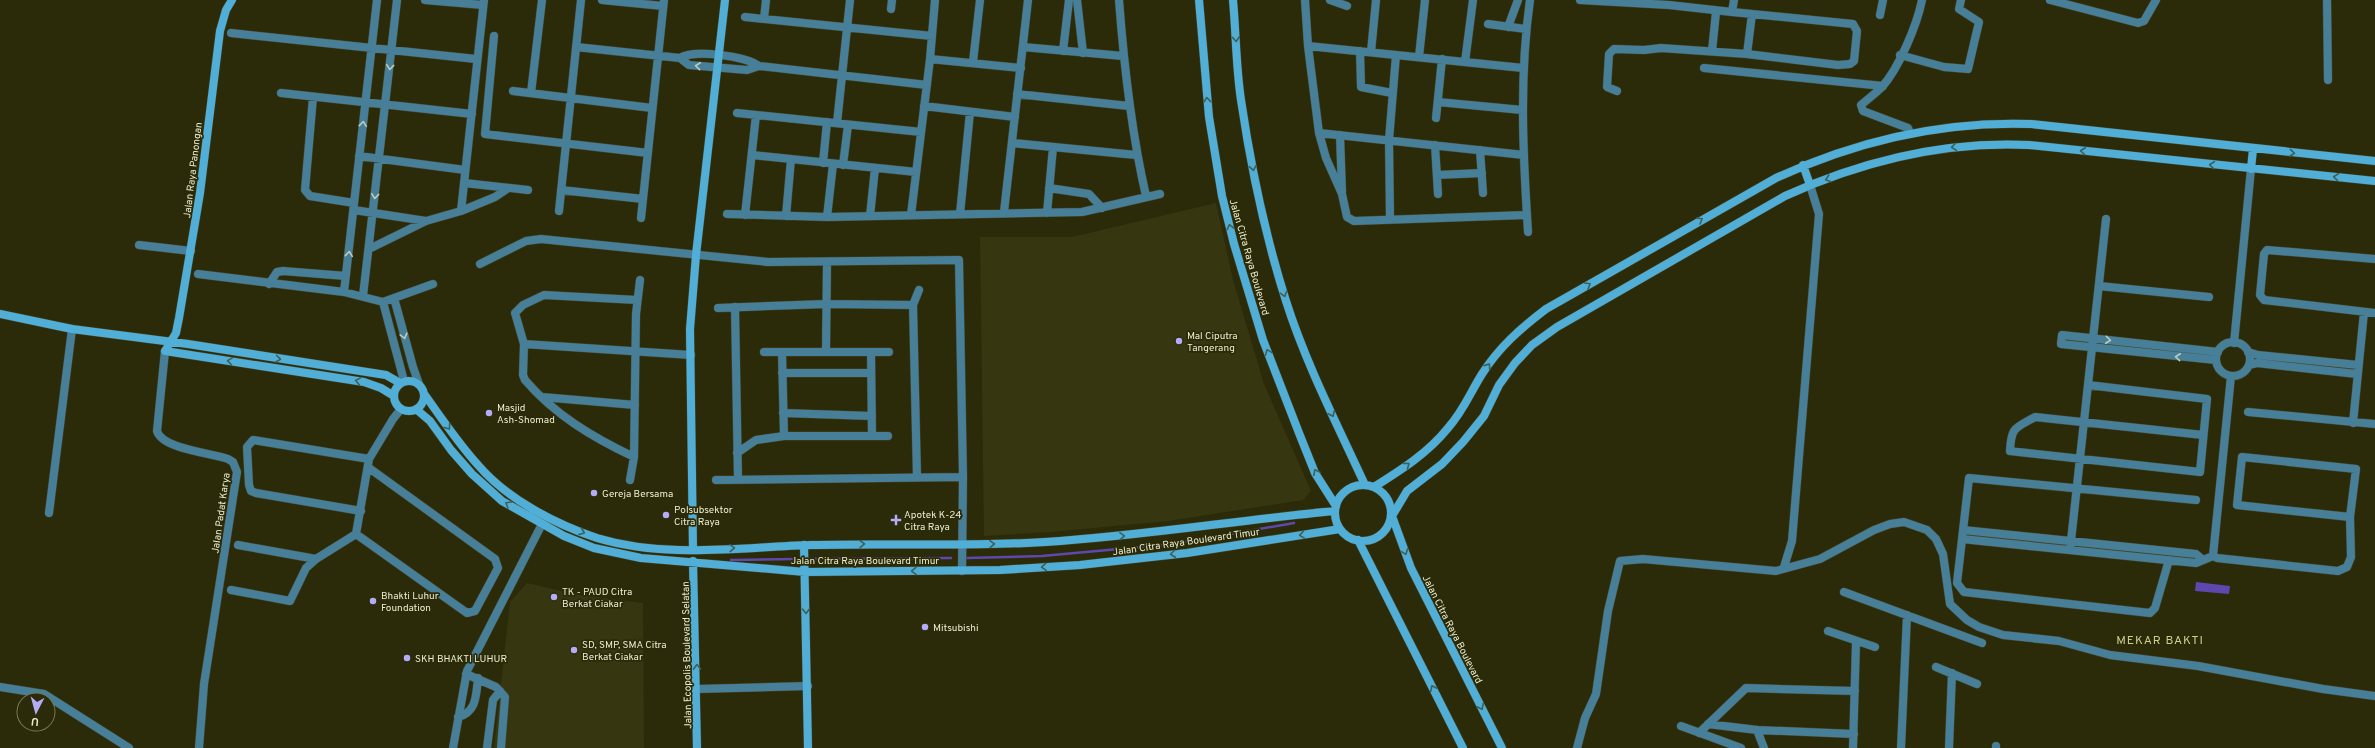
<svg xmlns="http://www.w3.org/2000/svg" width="2375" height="748" font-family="Overpass,sans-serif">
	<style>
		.built { fill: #363610 }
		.water { fill: #5e48ae }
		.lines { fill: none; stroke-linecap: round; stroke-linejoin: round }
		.stream { stroke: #5e48ae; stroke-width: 2.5 }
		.street-casing { stroke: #464625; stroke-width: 9 }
		.secondary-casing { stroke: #464625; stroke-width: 9 }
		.street { stroke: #477e98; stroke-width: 8 }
		.secondary { stroke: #51afd7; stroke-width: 8 }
		.oneway { stroke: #3a605c }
		.oneway2 { stroke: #baccbd }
		.poi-dot { fill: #b5acf8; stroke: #2b2b0a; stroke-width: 1.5 }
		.labels { text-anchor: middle; stroke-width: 3.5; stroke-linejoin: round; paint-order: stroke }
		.street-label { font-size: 10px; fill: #ebedcd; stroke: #2b2b0a }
		.poi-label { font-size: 10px; fill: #ebedcd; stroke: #2b2b0a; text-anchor: start }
		.quarter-label { font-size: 12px; letter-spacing: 1px; fill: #cdcf8f; stroke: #2b2b0a }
	</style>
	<rect width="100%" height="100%" fill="#2b2b0a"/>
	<path class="built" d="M1216,203L1233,280L1264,384L1311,491L1303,500L1168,521L1050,532L984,536L980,237H1072Z
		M527,583L579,595L643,603L644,748H494L510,602Z"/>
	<path class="water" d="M2196,582L2230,586L2229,594L2195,591Z"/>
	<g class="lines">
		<path class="stream" d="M966,558L1042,556L1174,544L1294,523
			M809,559L951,558
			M731,560L795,559"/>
		<g class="street-casing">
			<path id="street" d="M425,0L483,5
				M602,0L663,6
				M1077,0L1083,53
				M1119,0C1124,66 1131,131 1146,196
				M1305,0L1308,46L1319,133L1326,158L1342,194L1347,217L1354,221L1527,215
				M1330,0L1347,6
				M1580,0L1669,5L1732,12L1853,24L1857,31L1854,61L1850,64L1838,65L1747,54L1752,14
				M2050,0L2138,23L2144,21L2156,0
				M2327,0L2328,80
				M891,9L892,0
				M1732,12L1734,0
				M1880,15L1883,0
				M745,17L932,36
				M764,19L766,0
				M1488,24L1526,29
				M1508,27L1518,0
				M231,33L476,59
				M494,36L485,134L648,153
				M1308,46L1523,68
				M576,47L680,58C693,49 746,56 759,66L927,85
				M1023,47L1123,56
				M1063,51L1069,0
				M1360,51L1361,87L1392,93
				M1712,51L1716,12
				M1371,52L1376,0
				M1900,55L1944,67L1968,69L1979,22L1959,9L1961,0
				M1419,57L1425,0
				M680,58L689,65L747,70L759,66
				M930,59L1021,68
				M973,62L980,0
				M1465,62L1473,0
				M1704,68L1883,86
				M513,91L652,108
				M1617,91L1607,87L1609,54L1614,49L1644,50L1661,48L1747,54
				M281,93L472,114
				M531,93L542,0
				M1017,94L1129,106
				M313,97L305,190L310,196L354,203
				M1438,102L1522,110
				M924,106L1015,117
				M737,113L921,132
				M1436,118L1442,59
				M837,123L850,0
				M1319,133L1524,155
				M1910,133L1908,128L1863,111L1861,105C1868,99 1876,93 1882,87C1899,68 1917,25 1922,0
				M1340,135L1342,192
				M1012,143L1136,155
				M1435,145L1438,194
				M1480,150L1483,193
				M752,155L916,172
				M359,156L465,170
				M823,163L827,122
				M843,165L848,125
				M1437,175L1482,173
				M464,183L528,190
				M1049,188L1089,194L1102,208
				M561,190L643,199
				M354,210L426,221
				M461,211L495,197L507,189
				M559,211L581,0
				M1004,212L1028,0
				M1047,213L1053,147
				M727,214L827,217L1082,212L1160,194
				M960,214L970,112
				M745,215L756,115
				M911,215L930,59L935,0
				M786,216L791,159
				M870,216L875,168
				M827,217L833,164
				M641,218L664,0
				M1390,219L1389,140L1396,55
				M1528,232C1523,154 1519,78 1530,0
				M139,245L191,251
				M369,249L426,221L461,211L484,0
				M2375,259L2267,250L2264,254L2260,295L2264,300L2375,313
				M480,264L526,241L541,239L768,262L959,260L963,477L962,571
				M198,274L344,292L383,302L433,284
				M269,284L277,272L283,271L346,276
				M2099,286L2209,297
				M344,292L377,0
				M363,296L397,0
				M394,298L413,367L419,384
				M383,302L404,381
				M735,307L738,479
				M718,308L826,304L913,305
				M2216 359a17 17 0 1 1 34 0a17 17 0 1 1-34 0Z
				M2234,343L2251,169
				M524,344L691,355
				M826,350L827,262
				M165,351L157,431C162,449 211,453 228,459L233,462L237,472L204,684L199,748
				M764,352H889
				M782,352L784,436
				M871,352L872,436
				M2248,352L2258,355L2358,365
				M2216,360L2061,344L2062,335L2218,352
				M2249,365L2257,363L2357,374
				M782,373H871
				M2231,376L2213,556L2217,558L2338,571L2347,567L2351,557L2350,517L2356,469L2242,457L2237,505L2350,517
				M2088,385L2207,399L2200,472L2010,451C2011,427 2015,428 2035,417L2203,435
				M542,397L635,405
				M2248,412L2375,424
				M783,413L872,416
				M2353,423L2364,312
				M737,453L756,440L784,436H888
				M634,457C592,437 555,415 525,380L523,375L524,344L515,313L523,305L544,295L637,300
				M917,477L913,305L919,290
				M630,480L634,457L636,314L640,280
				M716,480L963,477
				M361,511L256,493L251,491L249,485L247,447L253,440L369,459
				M49,513L72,329
				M1963,530L2196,554L2203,560
				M356,534L467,613L475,611L498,568L495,559L369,468
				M1962,539L2196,563L2213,556
				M238,545L316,559
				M2070,550L2106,219
				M2169,560L2155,608L2150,613L1964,592L1957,583L1969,478L2196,500
				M1784,567L1792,541L1819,214L1810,185
				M231,590L290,601L306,568L316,559L356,534L369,459L393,419L401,409
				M1844,592L1982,643
				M1828,631L1875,647
				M1936,667L1977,684
				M466,674L496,687L505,697L501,748
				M0,687L44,694L129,748
				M697,689L808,686
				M458,717C477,712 476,695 478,678
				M1708,724L1757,730L1854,734
				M1681,726L1741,748
				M1757,730L1764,748
				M1699,733L1746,688L1855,691
				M453,748L467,671L542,524
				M487,748L493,700L500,691
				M1577,748L1585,718L1596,694L1608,611L1620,561L1643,559L1776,571L1820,559L1874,530L1890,524L1904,522L1927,530L1936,539L1943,554L1950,604L1967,620L1979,627L2003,635L2059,641L2110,655L2198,666L2323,689L2375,696
				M1853,748L1856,642
				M1901,748L1907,615
				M1949,748L1952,673
				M1996,748V746"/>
		</g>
		<g class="secondary-casing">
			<path id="secondary" d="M232,0L226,10L220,31L200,193L179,318L176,333L165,351L364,382L381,388L394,396
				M1199,0L1209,117L1222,196L1234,244L1263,340L1299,433L1315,473L1336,506
				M1233,0C1236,33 1236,67 1241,100C1251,168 1265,235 1286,301C1306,364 1337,424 1365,485
				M1803,165L1810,185
				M2251,169L2253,149
				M0,314L72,329L188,344L386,375L400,383
				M394 396a15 15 0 1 1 30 0a15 15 0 1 1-30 0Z
				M425,395C442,419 458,443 478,465C507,499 555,524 597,538C666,559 741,547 811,545C889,543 967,547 1045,542C1142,536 1238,520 1335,511
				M416,409L430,421L451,450L472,474L502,501L564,536L594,548L641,558L805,572L1000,570L1080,565L1187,553L1340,529
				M1335 513a28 28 0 1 1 56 0a28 28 0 1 1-56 0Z
				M1374,487C1401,470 1428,453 1448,428C1464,410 1470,393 1482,374C1499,347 1521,328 1546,309L1776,178C1856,141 1943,121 2031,124L2375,161
				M1358,540L1463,748
				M804,545L808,748
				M693,550L690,329L696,255L725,0
				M693,561L697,748
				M1502,748L1411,568L1392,516L1407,491L1442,464L1463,442L1484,416L1499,385L1515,363L1532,345L1557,327L1785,196C1862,161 1945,141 2029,145L2375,181"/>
		</g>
		<use href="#street" class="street"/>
		<use href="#secondary" class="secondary"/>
	</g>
	<defs><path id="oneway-chevron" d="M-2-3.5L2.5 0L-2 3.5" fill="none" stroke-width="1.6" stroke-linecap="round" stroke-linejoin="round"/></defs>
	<g class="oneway">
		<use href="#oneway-chevron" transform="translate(1236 39) rotate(86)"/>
		<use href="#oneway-chevron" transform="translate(1207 100) rotate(-96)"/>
		<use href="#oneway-chevron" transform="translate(1954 147) rotate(172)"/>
		<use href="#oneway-chevron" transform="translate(2083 151) rotate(-174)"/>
		<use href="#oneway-chevron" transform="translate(2292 153) rotate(6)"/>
		<use href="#oneway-chevron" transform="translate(2212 165) rotate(-174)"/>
		<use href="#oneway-chevron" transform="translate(1253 168) rotate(79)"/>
		<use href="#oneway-chevron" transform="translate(2336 177) rotate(-174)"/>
		<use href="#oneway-chevron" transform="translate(1828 179) rotate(161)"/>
		<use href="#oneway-chevron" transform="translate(1700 220) rotate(-30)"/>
		<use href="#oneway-chevron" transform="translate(1230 227) rotate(-104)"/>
		<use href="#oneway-chevron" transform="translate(1588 285) rotate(-30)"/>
		<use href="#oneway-chevron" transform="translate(1284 294) rotate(73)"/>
		<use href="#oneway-chevron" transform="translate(1268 352) rotate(-111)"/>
		<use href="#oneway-chevron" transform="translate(278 359) rotate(9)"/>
		<use href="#oneway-chevron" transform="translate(230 361) rotate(-171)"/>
		<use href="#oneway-chevron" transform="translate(1488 366) rotate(-55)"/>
		<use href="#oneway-chevron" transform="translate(358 381) rotate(-170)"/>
		<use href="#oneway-chevron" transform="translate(1332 414) rotate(65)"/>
		<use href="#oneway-chevron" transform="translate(448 427) rotate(54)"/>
		<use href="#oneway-chevron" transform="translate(1407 465) rotate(-36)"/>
		<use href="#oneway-chevron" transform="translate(1316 472) rotate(-118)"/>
		<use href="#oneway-chevron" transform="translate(508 504) rotate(-149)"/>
		<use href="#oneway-chevron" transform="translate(582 532) rotate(21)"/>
		<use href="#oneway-chevron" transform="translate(1302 535) rotate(171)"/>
		<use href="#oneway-chevron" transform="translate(1122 536) rotate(-4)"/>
		<use href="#oneway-chevron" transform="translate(862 544) rotate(-1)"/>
		<use href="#oneway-chevron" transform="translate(992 544) rotate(-2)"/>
		<use href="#oneway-chevron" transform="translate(732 548) rotate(-2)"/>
		<use href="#oneway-chevron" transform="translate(1405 552) rotate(70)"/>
		<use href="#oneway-chevron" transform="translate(1173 554) rotate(173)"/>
		<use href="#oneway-chevron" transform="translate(1044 567) rotate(176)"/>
		<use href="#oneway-chevron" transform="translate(914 571) rotate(179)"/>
		<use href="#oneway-chevron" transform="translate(806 611) rotate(89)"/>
		<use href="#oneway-chevron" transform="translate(697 667) rotate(-91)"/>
		<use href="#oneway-chevron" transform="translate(1433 688) rotate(-117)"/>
		<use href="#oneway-chevron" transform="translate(1481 707) rotate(63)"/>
	</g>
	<g class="oneway2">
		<use href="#oneway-chevron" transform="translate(698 66) rotate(-174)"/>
		<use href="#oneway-chevron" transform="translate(390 67) rotate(96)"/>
		<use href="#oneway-chevron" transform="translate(363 124) rotate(-84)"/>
		<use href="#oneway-chevron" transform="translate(375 196) rotate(96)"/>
		<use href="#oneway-chevron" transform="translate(349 254) rotate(-84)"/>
		<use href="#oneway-chevron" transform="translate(404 336) rotate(75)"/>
		<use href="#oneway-chevron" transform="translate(2108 340) rotate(6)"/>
		<use href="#oneway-chevron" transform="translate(2178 357) rotate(-174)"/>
	</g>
	<g class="poi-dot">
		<circle cx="1179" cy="341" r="4"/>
		<circle cx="489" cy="413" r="4"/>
		<circle cx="594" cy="493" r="4"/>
		<circle cx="666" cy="515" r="4"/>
		<path d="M894 514h4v4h4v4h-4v4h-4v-4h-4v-4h4z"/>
		<circle cx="554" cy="597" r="4"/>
		<circle cx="373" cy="601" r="4"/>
		<circle cx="925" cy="627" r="4"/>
		<circle cx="574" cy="650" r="4"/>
		<circle cx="407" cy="658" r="4"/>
	</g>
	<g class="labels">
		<g class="street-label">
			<text transform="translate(192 170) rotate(-83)" y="4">Jalan Raya Panongan</text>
			<text transform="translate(1250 257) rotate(74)" y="4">Jalan Citra Raya Boulevard</text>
			<text transform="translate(220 513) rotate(-82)" y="4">Jalan Padat Karya</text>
			<text transform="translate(1186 541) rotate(-8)" y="4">Jalan Citra Raya Boulevard Timur</text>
			<text x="865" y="564">Jalan Citra Raya Boulevard Timur</text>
			<text transform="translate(1453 629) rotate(63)" y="4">Jalan Citra Raya Boulevard</text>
			<text transform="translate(686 655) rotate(-91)" y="4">Jalan Ecopolis Boulevard Selatan</text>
		</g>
		<g class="poi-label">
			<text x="1187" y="339">Mal Ciputra<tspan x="1187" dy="12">Tangerang</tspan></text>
			<text x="497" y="411">Masjid<tspan x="497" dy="12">Ash-Shomad</tspan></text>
			<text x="602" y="497">Gereja Bersama</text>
			<text x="674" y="513">Polsubsektor<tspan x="674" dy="12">Citra Raya</tspan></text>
			<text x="904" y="518">Apotek K-24<tspan x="904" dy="12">Citra Raya</tspan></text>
			<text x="562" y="595">TK - PAUD Citra<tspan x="562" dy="12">Berkat Ciakar</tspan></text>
			<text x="381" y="599">Bhakti Luhur<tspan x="381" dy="12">Foundation</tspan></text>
			<text x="933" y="631">Mitsubishi</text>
			<text x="582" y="648">SD, SMP, SMA Citra<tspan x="582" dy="12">Berkat Ciakar</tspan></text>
			<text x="415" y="662">SKH BHAKTI LUHUR</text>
		</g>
		<g class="quarter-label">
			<text x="2160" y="644">MEKAR BAKTI</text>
		</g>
	</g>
	<g transform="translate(36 712) rotate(186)"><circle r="19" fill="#2b2b0a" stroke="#787958"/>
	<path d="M0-3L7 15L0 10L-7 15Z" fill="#b5acf8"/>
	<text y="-6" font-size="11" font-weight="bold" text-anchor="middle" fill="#ebedcd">U</text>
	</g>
</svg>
